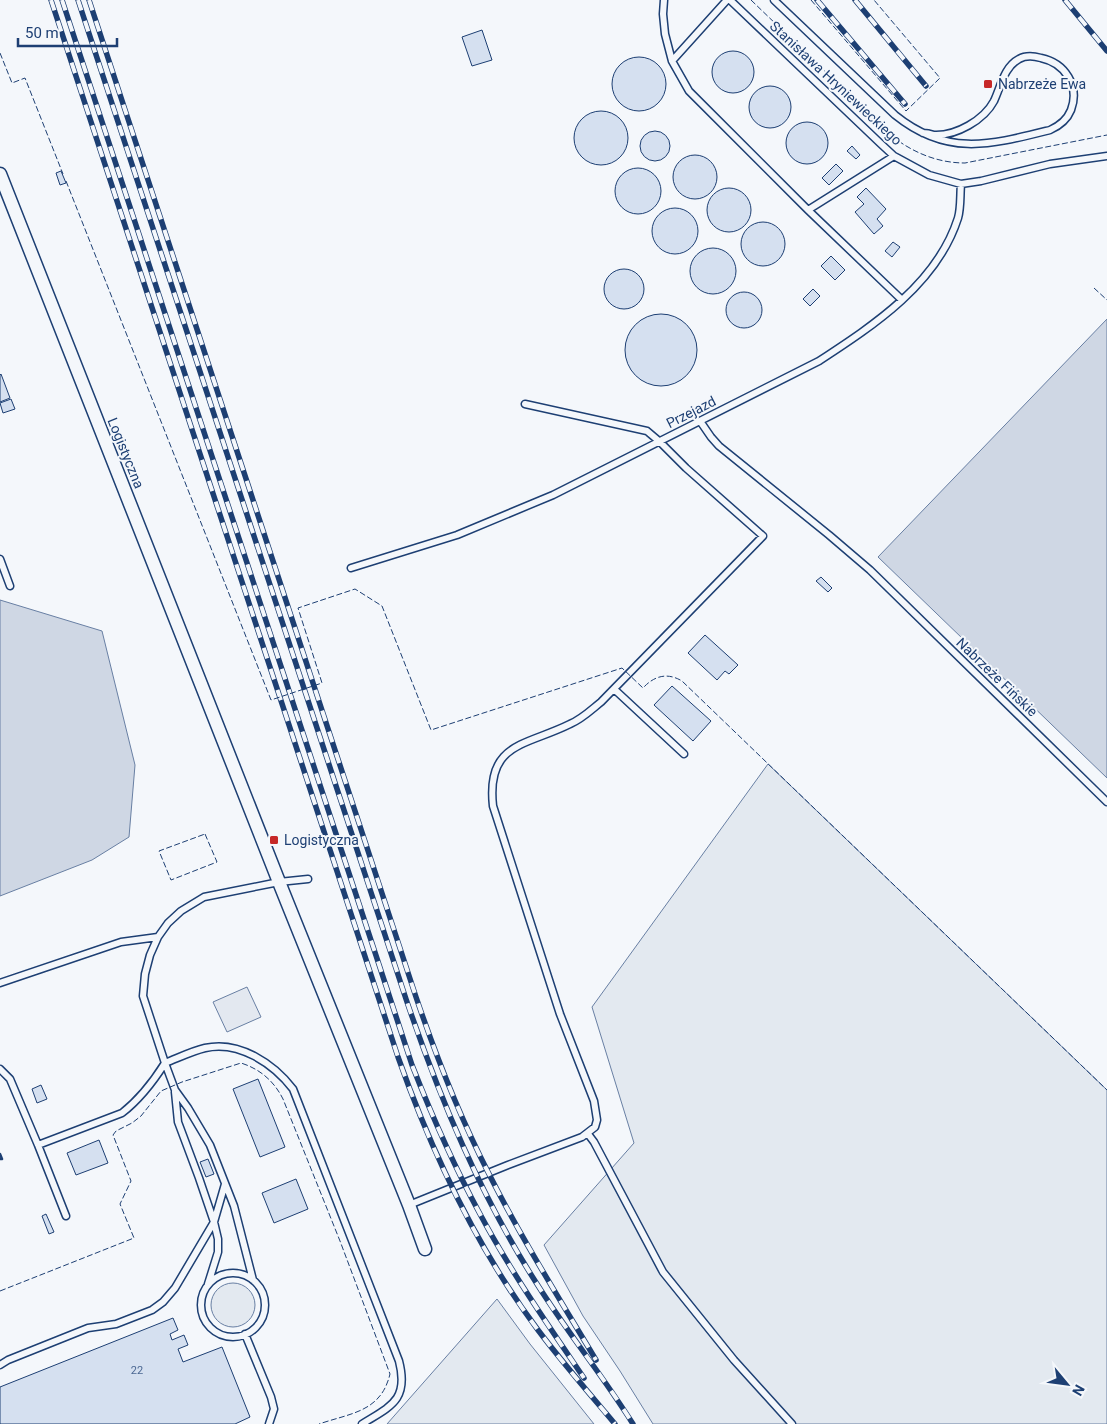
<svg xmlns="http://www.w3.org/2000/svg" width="1107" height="1424" font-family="Roboto,sans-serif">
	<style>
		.green { fill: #e3e9f0; stroke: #687fa3 }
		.parking { fill: #e3e8f0; stroke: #687fa3 }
		.water { fill: #cfd7e4; stroke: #687fa3 }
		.building { fill: #d5e0f0; stroke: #1d3f73 }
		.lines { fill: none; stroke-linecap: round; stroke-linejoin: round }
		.lane-casing { stroke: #1d3f73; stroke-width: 9 }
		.street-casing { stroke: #1d3f73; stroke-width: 15 }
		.lane { stroke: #f4f7fb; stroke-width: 6 }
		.street { stroke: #f4f7fb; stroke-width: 12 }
		.rail-casing { stroke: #1d3f73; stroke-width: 5.5 }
		.rail { stroke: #f4f7fb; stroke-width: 4; stroke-dasharray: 11; stroke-linecap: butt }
		.fence { stroke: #1d3f73; stroke-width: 1; stroke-dasharray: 6 2.5; stroke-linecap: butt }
		.wall { stroke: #1d3f73; stroke-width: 2.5 }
		.poi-dot { fill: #c62828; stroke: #f4f7fb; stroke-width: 2 }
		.labels { text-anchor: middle; stroke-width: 4; stroke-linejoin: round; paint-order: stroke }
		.number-label { font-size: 11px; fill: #4b6792 }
		.street-label { font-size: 14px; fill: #1d3f73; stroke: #f4f7fb }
		.poi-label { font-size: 14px; fill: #1d3f73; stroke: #f4f7fb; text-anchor: start }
	</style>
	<rect width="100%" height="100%" fill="#f4f7fb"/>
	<path class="green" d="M768,764L1107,1090V1424H653L620,1371L583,1316L544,1245L634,1143L592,1007Z
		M211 1305a22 22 0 1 1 44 0a22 22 0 1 1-44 0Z
		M497,1299L530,1344L594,1424H387Z"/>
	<path class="parking" d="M247,987L261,1017L227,1032L213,1002Z"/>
	<path class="water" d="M1107,319V778L878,557Z
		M0,600L102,631L135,765L129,837L92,860L0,896Z"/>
	<path class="building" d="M482,30L492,60L472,66L462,37Z
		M712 72a21 21 0 1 1 42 0a21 21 0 1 1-42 0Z
		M612 84a27 27 0 1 1 54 0a27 27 0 1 1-54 0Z
		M749 107a21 21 0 1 1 42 0a21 21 0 1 1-42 0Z
		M574 138a27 27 0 1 1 54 0a27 27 0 1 1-54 0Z
		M786 143a21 21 0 1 1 42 0a21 21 0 1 1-42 0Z
		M640 146a15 15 0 1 1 30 0a15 15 0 1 1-30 0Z
		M852,146L860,155L856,159L847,151Z
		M673 177a22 22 0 1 1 44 0a22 22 0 1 1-44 0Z
		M836,164L843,171L829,185L822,178Z
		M615 191a23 23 0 1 1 46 0a23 23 0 1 1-46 0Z
		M61,171L66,183L60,185L56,173Z
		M866,188L886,209L877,219L883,226L874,234L855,212L864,204L857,197Z
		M707 210a22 22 0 1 1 44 0a22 22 0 1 1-44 0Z
		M652 231a23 23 0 1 1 46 0a23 23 0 1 1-46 0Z
		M741 244a22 22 0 1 1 44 0a22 22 0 1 1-44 0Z
		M893,242L900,247L892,257L885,251Z
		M690 271a23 23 0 1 1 46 0a23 23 0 1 1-46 0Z
		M831,256L845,270L835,280L821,266Z
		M604 289a20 20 0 1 1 40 0a20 20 0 1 1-40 0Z
		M813,289L820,296L810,306L803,299Z
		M726 310a18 18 0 1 1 36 0a18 18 0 1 1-36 0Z
		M625 350a36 36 0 1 1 72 0a36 36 0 1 1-72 0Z
		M1,374L10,398L0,402V375Z
		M11,399L15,409L3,413L0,403Z
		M821,577L832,588L828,592L816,581Z
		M705,635L738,665L729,674L725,671L717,680L688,653Z
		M672,686L711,721L693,741L654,705Z
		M258,1079L285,1147L260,1157L233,1089Z
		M41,1085L47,1099L37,1103L32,1089Z
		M99,1140L108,1163L76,1175L67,1153Z
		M208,1159L214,1174L206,1177L200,1162Z
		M296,1179L308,1209L274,1223L262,1193Z
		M46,1214L54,1232L49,1234L42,1216Z
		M173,1318L178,1330L170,1334L172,1340L184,1335L188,1345L178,1349L183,1362L222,1347L250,1417L235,1424H0V1387Z"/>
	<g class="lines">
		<g class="lane-casing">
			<path id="lane" d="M664,0L663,14L665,34L672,61L689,91L808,210L902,300
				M730,0L881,144L894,156L929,175L961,184L981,181L1050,164L1107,156
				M774,0L895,115C947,157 990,145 1050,130C1059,126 1067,120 1071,110C1080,86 1065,63 1041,58C1034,56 1026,55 1019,59C1004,67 1001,86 994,101C984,120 956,136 934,135C931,134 926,133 923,133
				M672,61L727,0
				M808,210L894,156
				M700,421L711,437L719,446L829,535L870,570L1107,802
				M0,559L10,586
				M351,568L457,535L553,495L819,361C874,325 937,284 958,218C961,208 960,195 961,184
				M614,689L684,754
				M0,983L121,942L158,937
				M0,1069L10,1079L38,1145L122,1113C140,1099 153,1082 165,1063L143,996L145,974L150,955L158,937L168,923L181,911L204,897L279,882L308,879
				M175,1092L178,1122L199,1178L214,1222L218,1239V1252L208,1284
				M588,1134L594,1142L663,1272L734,1360L792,1424
				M38,1145L66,1216
				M409,1205L508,1165L582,1137L595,1127L597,1120L594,1101L560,1014L493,806C486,742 526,746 570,724C582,719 591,710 601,702L763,536L686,468L660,442L647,431L525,404
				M201 1305a32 32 0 1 1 64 0a32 32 0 1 1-64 0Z
				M253,1280L234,1206L210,1145L188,1108L175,1090L165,1063C178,1058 192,1051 205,1048C239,1040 274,1064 293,1089L399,1361C409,1400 391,1406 362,1424
				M245,1334L271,1397L274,1409L269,1424
				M0,1365L8,1360L88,1328L116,1324L152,1310L163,1302L175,1288L214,1222L225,1184"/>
		</g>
		<g class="street-casing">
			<path id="street" d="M0,174L279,882L409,1205L425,1249"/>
		</g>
		<use href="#lane" class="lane"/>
		<use href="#street" class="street"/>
		<g class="rail-casing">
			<path id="rail" d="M51,0L398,1057C432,1153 476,1247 538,1330C562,1362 589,1393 615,1424
				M62,0L412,1065C432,1116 454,1166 480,1214C511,1272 548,1325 584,1378
				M78,0L406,999C440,1099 480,1195 537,1284C567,1332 603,1376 633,1424
				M89,0L416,997C436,1056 459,1115 488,1172C520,1236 559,1298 596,1360
				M817,0L905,104
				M855,0L926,86
				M1065,0L1107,51"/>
		</g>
		<use href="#rail" class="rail"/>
		<path class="fence" d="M751,0L893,137C914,153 938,163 965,163L1107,135
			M811,0L906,111L940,78L874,0
			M0,53L12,83L25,78L63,174
			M66,181L271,700L322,683L298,608L355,589L382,606L431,730L622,668L643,688C654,676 667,672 682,681L1107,1090
			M1094,288L1107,300
			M205,834L217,862L171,880L159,851Z
			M0,1291L134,1238L120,1204L131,1181L113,1135L116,1131L132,1123L141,1116L161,1091L182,1082L241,1063C260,1069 274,1081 283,1099L340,1241L390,1374C381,1412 351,1413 319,1424"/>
		<path class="wall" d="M0,1154L2,1159H0"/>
	</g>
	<g class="poi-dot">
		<rect x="983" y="79" width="10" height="10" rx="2.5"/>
		<rect x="269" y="835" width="10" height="10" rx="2.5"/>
	</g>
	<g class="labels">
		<g class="number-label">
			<text x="137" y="1374">22</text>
		</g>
		<g class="street-label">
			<text transform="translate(836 83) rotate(43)" y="5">Stanisława Hryniewieckiego</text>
			<text transform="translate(691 412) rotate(-27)" y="5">Przejazd</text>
			<text transform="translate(126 453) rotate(68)" y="5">Logistyczna</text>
			<text transform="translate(997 677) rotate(44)" y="5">Nabrzeże Fińskie</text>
		</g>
		<g class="poi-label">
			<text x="998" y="89">Nabrzeże Ewa</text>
			<text x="284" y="845">Logistyczna</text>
		</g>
	</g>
	<g transform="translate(1067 1384) rotate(119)" stroke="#f4f7fb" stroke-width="4" paint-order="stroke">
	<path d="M0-4L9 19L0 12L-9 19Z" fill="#1d3f73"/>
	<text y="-8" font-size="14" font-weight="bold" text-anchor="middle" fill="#1d3f73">N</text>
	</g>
	<path d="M18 38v8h99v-8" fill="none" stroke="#1d3f73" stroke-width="2.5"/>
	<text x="25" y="38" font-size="15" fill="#1d3f73" stroke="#f4f7fb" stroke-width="4" paint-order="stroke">50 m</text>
</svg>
